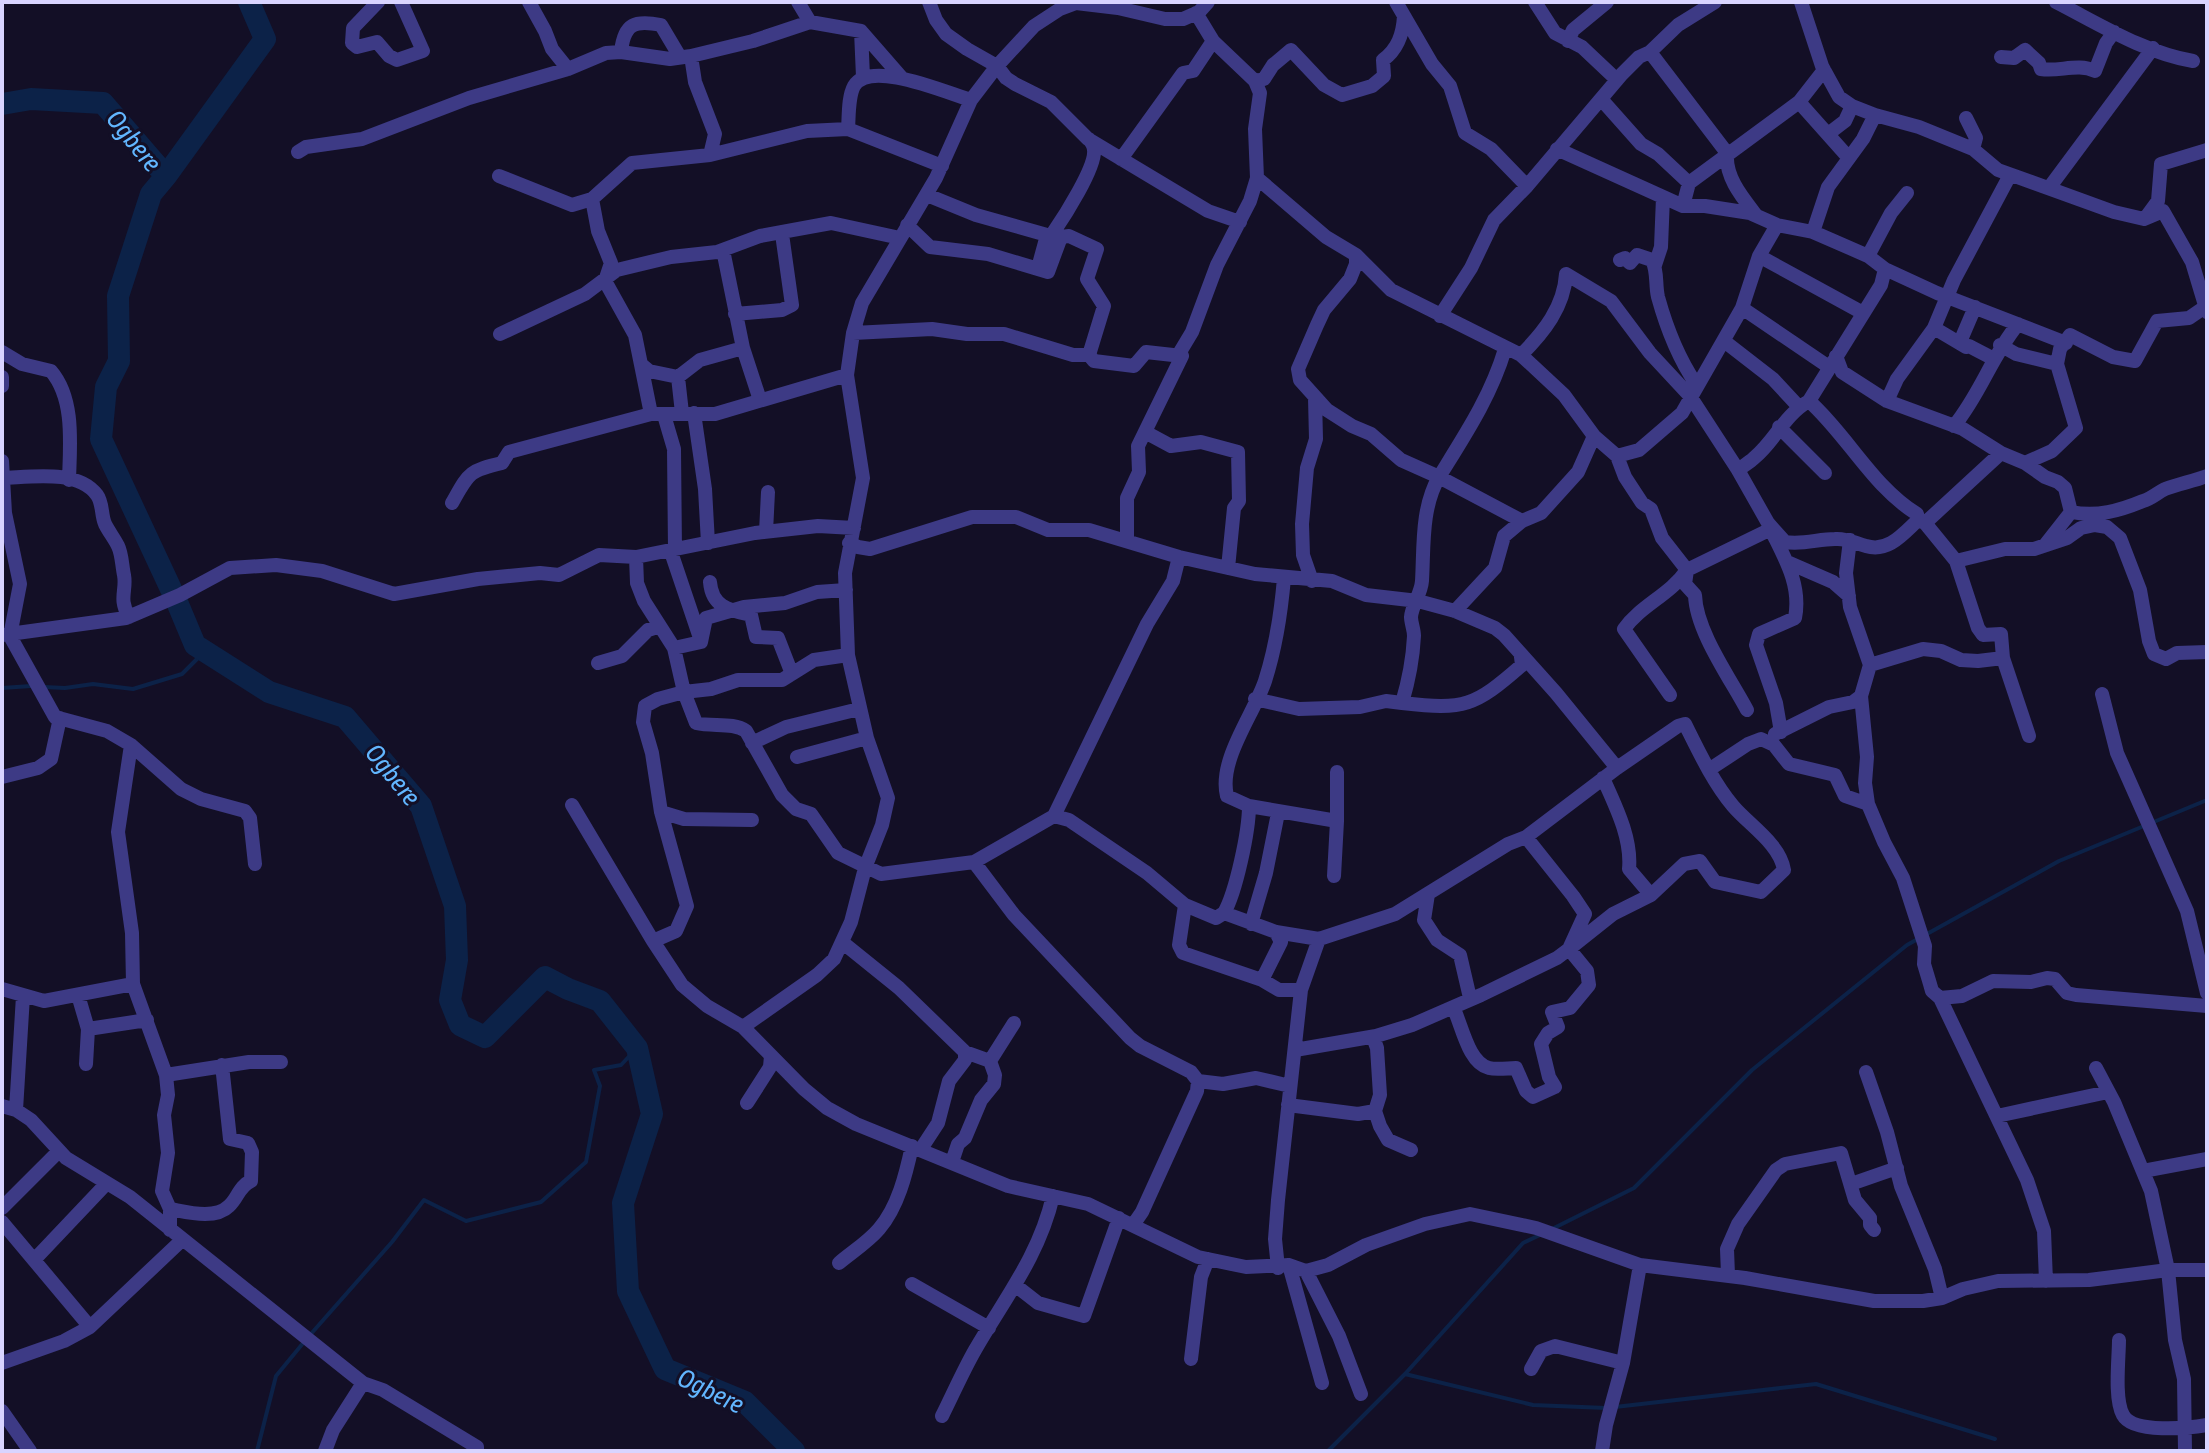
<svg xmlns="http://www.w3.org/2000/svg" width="2209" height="1453" font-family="'Asap Condensed',sans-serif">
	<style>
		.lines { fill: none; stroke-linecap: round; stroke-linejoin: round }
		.stream { stroke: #0c2248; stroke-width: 4 }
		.river { stroke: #0c2248; stroke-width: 22 }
		.minor { stroke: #3d3a85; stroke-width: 14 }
		.labels { text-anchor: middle; stroke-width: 6; stroke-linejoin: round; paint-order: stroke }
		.water-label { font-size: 26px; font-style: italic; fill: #62b6ff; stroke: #130f26 }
	</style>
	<rect width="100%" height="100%" fill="#130f26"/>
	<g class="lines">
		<path class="stream" d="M44,687L65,688L93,684L133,689L182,674L199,657L195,645
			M2,688L31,686
			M1550,1230L1634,1188L1752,1070L1907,945L2059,861L2207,800
			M310,1335L392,1242L424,1200L466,1221L541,1202L586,1162L600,1086L594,1070L621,1065L637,1048
			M1405,1374L1533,1405L1606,1408
			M1615,1407L1816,1384L1995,1439
			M257,1451L276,1376L304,1342
			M1328,1451L1405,1374L1523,1243L1542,1234"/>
		<path class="river" d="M2,104L31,99L103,103L166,176L151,194L118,296L119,361L106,387L101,439L177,602L195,645L269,692L345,717L421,806L455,906L457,960L450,1000L460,1025L485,1037L545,977L568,989L600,1001L637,1048L652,1114L623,1203L628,1291L665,1369L745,1402L794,1451
			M166,176L265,39L249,2"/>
		<path class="minor" d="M378,2L353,28L352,43L357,47L377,42L389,56L397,60L423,51L401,2
			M529,2L545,31L552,49L568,69
			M798,2L810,22
			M929,2L936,20L946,34L967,49L997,66L1006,78L1015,84L1051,102L1088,139L1208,211L1240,222
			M1208,2L1199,12L1183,19H1165L1118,8L1076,3L1060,9L1034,26L997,66L971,100L936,178L862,303L853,333L847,375L863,478L845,573L848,655L867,738L888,798L882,825L865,868L851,922L834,959L817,975L743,1027L804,1089L827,1108L856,1124L1008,1186L1088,1204L1198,1257L1246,1267L1289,1265L1306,1271L1328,1265L1366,1245L1425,1224L1470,1214L1536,1228L1640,1265L1745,1278L1874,1301H1923L1942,1298L1963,1289L1998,1281L2089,1280L2168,1270H2207
			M1396,2L1432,64L1450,86L1465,133L1491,149L1527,186
			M1535,2L1555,33L1582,47L1617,80
			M1801,2L1822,66L1839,97L1852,106L1875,115L1919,127L1973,149L1998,170L2114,212L2144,219L2163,211L2192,262L2207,312
			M2056,2C2099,24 2145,53 2193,61
			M861,31L863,77
			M1568,41L1573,30L1607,2
			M621,52C624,23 635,20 661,25L680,57
			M1650,52L1727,153C1725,177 1742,197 1756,215
			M691,56L695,82L715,134L710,155
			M2001,57L2014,58L2025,50L2039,63L2041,69C2059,72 2078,63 2095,71L2106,43L2114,32
			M1255,81L1264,79L1273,65L1291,50L1324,85L1342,95L1372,86L1384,76L1383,60C1398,49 1403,34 1404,16
			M1601,99L1641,144L1658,154L1689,183
			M1799,102L1848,157
			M1966,118L1976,138L1973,149
			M848,129C849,116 848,97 854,86C870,59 947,93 971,100
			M1828,134L1845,121L1852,106
			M1557,149L1683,206H1705L1750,213L1777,225L1813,232L1868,256L1885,269L1937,293L2066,343
			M298,152L306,147L362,139L469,98L568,69L606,53L621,52L670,59L691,56L753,41L810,22L861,31L902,78
			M1121,159L1183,73L1193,71L1213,41
			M499,176L572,205L592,199L632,163L710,155L807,131L848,129L942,166
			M1257,178L1326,237L1356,255L1391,290L1521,355L1564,395L1594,436L1617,456L1625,477L1642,503L1651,509L1662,538L1687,570L1685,584L1695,595C1696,631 1730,678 1747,710
			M2049,188L2153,48
			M927,195L976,215L1047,235
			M592,199L598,231L611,263L605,281L635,335L651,414
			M1683,206L1689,183L1799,102L1824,70
			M2147,216L2158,201L2161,164L2207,150
			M907,225L930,247L988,254L1048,272L1061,237L1069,236L1097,249L1087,279L1104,306L1089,355
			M1813,232L1828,187L1863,139L1875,115
			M723,250L743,348L760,400
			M1356,255V264L1350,279L1324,310L1317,325L1298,369L1300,380L1327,410L1352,426L1371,434L1401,460L1439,477C1465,435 1491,396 1505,349
			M1759,256L1863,313
			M1868,256L1891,213L1907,193
			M1620,260L1625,258L1630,263L1637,255L1652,260C1658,272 1655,284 1658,297C1666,326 1679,359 1696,384
			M1655,265L1661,247L1663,197
			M1038,268L1047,235L1053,233C1064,217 1096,167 1094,150C1094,145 1092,144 1089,139
			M1742,308L1829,367
			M735,314L782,310L792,305L782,234
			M1440,316L1471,268L1494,220L1527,186L1622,74L1639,57L1650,52L1678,25L1715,2
			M1934,328L1966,347L1969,346L1994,359
			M853,333L932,329L967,334H1004L1073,355H1089L1094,361L1134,366L1146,352L1182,356
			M500,334L585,294L617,270L671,257L717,252L760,236L831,223L900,238
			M1724,341L1773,379L1799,407
			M1960,342L1975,307
			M2000,345L2016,354L2057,364
			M2,352L22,364L51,371C75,399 70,445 69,480
			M1521,355C1544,332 1564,307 1566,274L1611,301L1650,353L1690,396L1738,470L1768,523L1785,542C1803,545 1818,539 1835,539C1847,538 1855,543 1866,546C1888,553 1903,534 1918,520
			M1836,356L1842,372L1887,401L1963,429L2001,453L2025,463L2045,477L2058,482L2065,488L2071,512
			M643,366L649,371L678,377L700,360L743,348
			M2,377V386
			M678,377L682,413
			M1809,401C1848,436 1872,486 1917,514L1918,520L1925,523L1956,561L1978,628L1983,635L2001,634L2003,658L2029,736
			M1887,401L1897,379L1934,328L1954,280L2010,175
			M694,413L705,489L708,543
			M664,415L674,449L675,551
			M1954,426C1981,393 1991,357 2018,324
			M1779,427L1825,473
			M1145,432L1171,446L1201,442L1238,452L1239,501L1234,508L1228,568
			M1617,456L1639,450L1682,413L1742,308L1759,256L1777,225
			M2,461L5,513L20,584L10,636L55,717L107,731L131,745L181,789L201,799L245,811L250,818L255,864
			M2025,463L2052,451L2076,428L2057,364L2060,349L2070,335L2113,357L2135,361L2157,321L2189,318L2205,307
			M1738,470C1743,466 1750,462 1754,458C1775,441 1784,415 1809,401L1881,285L1885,269
			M3,478C31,477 78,469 97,495C103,503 101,515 105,524C109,532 114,538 118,546C122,554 122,566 124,575C127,591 118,598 129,617
			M452,503C469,473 468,471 502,463L509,452L651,414H715L847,375
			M1925,523L2001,453
			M766,532L768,492
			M1773,534C1787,562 1801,587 1795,618L1759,634L1756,645L1776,703L1781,732
			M1127,539V498L1139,472L1138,446L1182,356L1180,352L1192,332L1217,265L1250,201L1257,178L1255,129L1260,93L1255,81L1213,41L1196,13
			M1850,540L1846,573L1850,607L1870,665L1861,696L1867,757L1865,783L1868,804L1884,842L1903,878L1925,946L1924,964L1930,984L1932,991L1940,998L2027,1180L2044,1231L2046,1281
			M849,543L858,547L870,549L972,517H1016L1048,530H1089L1179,557L1255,574L1332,581L1366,595L1418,601L1455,611L1495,628L1504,635L1556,693L1617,768
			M2045,545L2071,512C2097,517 2119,511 2143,501C2151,499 2157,493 2165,489C2179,484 2193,481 2207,476
			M671,552L700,638
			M636,557L637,583L644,601L674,648L684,692L696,723C713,727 733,722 746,731L782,795L796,809L811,814L838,853L881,874L974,862L1054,816L1147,624L1173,581L1179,557
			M1956,561L2005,549H2034L2067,538L2081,528L2095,525L2107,527L2120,538L2140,590L2149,641L2154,654L2166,659L2177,653L2207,652
			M1787,562L1833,582L1849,596
			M1284,578C1281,613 1276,647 1265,681C1254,714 1218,760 1227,796L1249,806L1337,821L1334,876
			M1312,581L1303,555L1302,524L1307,468L1316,439L1315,398
			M710,582C712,607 729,610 751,615L756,637L778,638L792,674
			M1455,611L1495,568L1504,536L1522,521L1541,513L1578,472L1594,436
			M2,635L126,618L180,595L230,568L276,565L322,571L394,594L478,579L540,573L559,575L599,555L636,557L755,533L818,526L854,528
			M674,648L701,642L706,618L744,607L785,603L817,592L846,590
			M598,663L622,656L648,630L660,626
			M1870,665L1923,649L1941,651L1961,660L1978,661L2003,658
			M2102,694L2117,753L2187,911L2207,993
			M1670,695L1624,629C1641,605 1670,595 1687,570L1771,529
			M1255,699L1299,709L1360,707L1386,701L1402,703C1408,683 1413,656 1414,636C1414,629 1411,623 1411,617C1412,605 1421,594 1422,581C1424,547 1421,508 1439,477L1522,521
			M1402,703C1465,710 1474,707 1522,665L1521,657
			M1775,734L1829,707L1853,702L1861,696
			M752,743L786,727L859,709
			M131,745L118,832L132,933L133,984L166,1075L168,1095L164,1115L168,1153L162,1191L170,1209V1230
			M797,757L867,738
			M1710,769L1748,744L1761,739L1774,745L1789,764L1835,775L1845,796L1868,804
			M2,777L38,768L51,759L60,718
			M1603,778C1615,805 1632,838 1629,869L1651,895
			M572,805L653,941L682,985L707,1006L743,1027
			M661,812L684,819L752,820
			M1054,816L1069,820L1147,873L1185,905L1216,918L1224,913L1276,932L1319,939L1395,914L1508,844L1526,837L1617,768L1678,726L1685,724C1699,752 1713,782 1733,806C1749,825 1780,844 1784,870L1761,892L1715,882L1700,861L1684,864L1651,895L1613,914L1569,949L1587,971L1589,985L1570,1008L1552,1012L1558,1027L1548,1033L1541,1044L1549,1077L1555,1087L1533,1097L1526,1091L1516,1068C1508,1068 1497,1070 1489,1068C1468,1063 1462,1025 1453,1007
			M1337,821V772
			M974,862L1014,915L1130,1038L1140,1046L1191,1072L1198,1081L1223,1084L1256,1078L1290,1086
			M1428,894L1424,920L1437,940L1460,955L1470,998
			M1185,905L1179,945L1183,953L1262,980L1279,990H1301
			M1224,913C1236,892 1249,831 1249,806
			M1251,924L1266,873L1278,813
			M653,941L676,931L687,906L661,812L652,753L643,722L645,706L658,699L684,692L711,689L738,680H782L814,660L848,655
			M842,942L899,988L965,1052L990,1061
			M1262,980L1281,942L1276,932
			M2,989L44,1001L133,984
			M78,995L88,1029L86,1064
			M1940,998L1962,996L1993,981L2031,982L2047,978L2055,979L2067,993L2076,995L2207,1006
			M88,1029L147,1020
			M1373,1037L1377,1048L1380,1095L1375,1111L1380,1126L1388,1140L1411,1150
			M1295,1050L1376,1036L1412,1025L1481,995L1557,958L1569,949L1585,914L1573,896L1526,837
			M990,1061L1014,1023
			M2096,1068L2114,1102L2151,1191L2168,1270L2175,1340L2184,1379L2185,1451
			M1866,1072L1887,1132L1901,1186L1935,1269L1942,1298
			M166,1075L249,1062H281
			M747,1103L770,1067L771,1056
			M1288,1105L1358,1114L1375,1111
			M2,1106L16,1110L31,1120L66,1158L130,1197L363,1383L383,1390L477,1447V1451
			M16,1110L23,996
			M1997,1116L2108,1092
			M921,1149L938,1123L949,1081L965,1060V1052
			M952,1162L958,1144L965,1138L981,1100L994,1084L995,1075L990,1061
			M2143,1171L2207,1159
			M1851,1184L1897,1168
			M2,1208L59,1151
			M170,1209C187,1212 215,1220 229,1206C238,1198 239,1186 251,1181L252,1152L248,1143L230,1139L222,1065
			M2,1222L90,1327
			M1133,1225L1142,1212L1197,1091L1198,1081
			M35,1259L107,1183
			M839,1263C852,1252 868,1242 879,1229C898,1207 906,1174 912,1146
			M1289,1265L1322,1383
			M1278,1268L1275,1239L1278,1200L1301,990L1319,939
			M1306,1271L1339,1336L1361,1394
			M1728,1275L1727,1249L1738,1224L1776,1170L1785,1164L1841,1153L1855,1200L1870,1218V1225L1874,1230
			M912,1284L989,1328
			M1015,1285L1038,1303L1084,1316L1119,1218
			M2119,1340C2119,1358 2114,1399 2123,1415C2133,1434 2189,1428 2207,1425
			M1191,1359L1201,1277L1208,1259
			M2,1363L64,1341L90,1327L182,1240
			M1531,1369L1541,1351L1555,1346L1623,1363
			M2,1411L30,1451
			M942,1416C953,1394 963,1371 975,1350C1005,1298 1039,1256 1053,1196
			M325,1451L333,1430L363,1383
			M1602,1451L1606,1425L1623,1363L1640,1265"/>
	</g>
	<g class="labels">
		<g class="water-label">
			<text transform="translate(134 141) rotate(51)" y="9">Ogbere</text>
			<text transform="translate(393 775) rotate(51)" y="9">Ogbere</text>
			<text transform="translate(711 1391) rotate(26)" y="9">Ogbere</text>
		</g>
	</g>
	<rect width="2209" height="1453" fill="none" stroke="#d9d4ff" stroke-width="8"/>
</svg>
